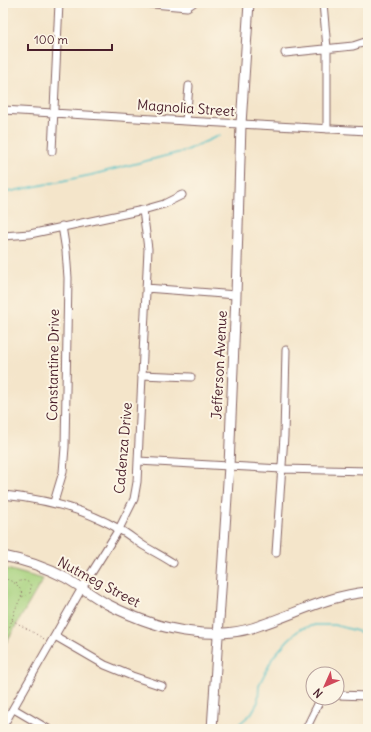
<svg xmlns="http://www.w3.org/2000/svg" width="371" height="732" font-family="Delius,sans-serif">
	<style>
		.green { fill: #a7d27f; stroke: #787855 }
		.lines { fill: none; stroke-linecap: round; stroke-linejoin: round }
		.stream { stroke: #54c2c8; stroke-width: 1.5 }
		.minor-casing { stroke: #866463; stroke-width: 9 }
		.major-casing { stroke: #866463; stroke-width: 11 }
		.path { stroke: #866463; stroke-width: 1; stroke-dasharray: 1 3; stroke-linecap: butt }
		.minor { stroke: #fff; stroke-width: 7 }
		.major { stroke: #fff; stroke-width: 9 }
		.labels { text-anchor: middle; stroke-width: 4; stroke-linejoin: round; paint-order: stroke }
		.street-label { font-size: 14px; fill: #4a1f2b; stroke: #fcf5e5 }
	</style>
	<rect width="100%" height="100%" fill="#fcf5e5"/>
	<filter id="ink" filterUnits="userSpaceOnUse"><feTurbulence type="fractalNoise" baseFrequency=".025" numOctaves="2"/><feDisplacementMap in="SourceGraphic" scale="8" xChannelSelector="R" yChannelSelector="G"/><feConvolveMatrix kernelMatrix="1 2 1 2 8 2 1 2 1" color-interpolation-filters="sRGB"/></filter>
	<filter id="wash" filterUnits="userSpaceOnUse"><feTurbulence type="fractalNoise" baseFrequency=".012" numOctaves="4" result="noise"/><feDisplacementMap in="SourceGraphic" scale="16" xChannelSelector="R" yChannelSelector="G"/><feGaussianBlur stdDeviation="0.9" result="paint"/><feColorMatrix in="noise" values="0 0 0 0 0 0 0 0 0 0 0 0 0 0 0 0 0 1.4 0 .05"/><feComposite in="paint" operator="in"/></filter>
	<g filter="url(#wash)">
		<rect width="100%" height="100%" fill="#f4e5ca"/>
		<path class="green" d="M3,568L43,579L3,648Z"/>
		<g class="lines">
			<path class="stream" d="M3,193L91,175L185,151L220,135
				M233,729L251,714L258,702L259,685L273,657L288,640L300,629L315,625H335L368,634"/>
		</g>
	</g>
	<g filter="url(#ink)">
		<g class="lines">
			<g class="minor-casing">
				<path id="minor" d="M142,3L187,7L193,3
					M323,3L327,48V129
					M285,53L353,46L368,41
					M3,110L186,121L368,131
					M186,121L189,86
					M52,151L59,3
					M3,236L30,234L143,210L164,204L182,195
					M146,288L236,295
					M141,375L191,377
					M138,461L282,469L368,471
					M3,495C44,499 83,508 119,529C128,534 136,541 144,546C154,552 164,557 173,563
					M54,502L63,472L65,447L68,278L66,251L62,226
					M276,553L284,436L286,350
					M55,636L105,665L132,676L162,686
					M337,695L368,696
					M14,709L48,729
					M3,726L82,588L119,529L134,499L137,482L138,461L148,249L143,210
					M306,729L321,698"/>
			</g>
			<g class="major-casing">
				<path id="major" d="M3,556C24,560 47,568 66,578C80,586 93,596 107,604C134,618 162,629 193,632C215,635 241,633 261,625C297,613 330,595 368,592
					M212,729L229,466L236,295L241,124L249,3"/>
			</g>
			<path class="path" d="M3,578C12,581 20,584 22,595L15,610L10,626L3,636
				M16,583C22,579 28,580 31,586L30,593L22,597
				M12,620L46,640"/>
			<use href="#minor" class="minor"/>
			<use href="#major" class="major"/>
		</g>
	</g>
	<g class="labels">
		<g class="street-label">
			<text transform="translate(186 108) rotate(4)" y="5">Magnolia Street</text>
			<text transform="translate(53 365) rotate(-89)" y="5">Constantine Drive</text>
			<text transform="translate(219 365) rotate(-87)" y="5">Jefferson Avenue</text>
			<text transform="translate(123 448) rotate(-85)" y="5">Cadenza Drive</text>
			<text transform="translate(99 582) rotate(28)" y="5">Nutmeg Street</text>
		</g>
	</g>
	<rect width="371" height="732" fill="none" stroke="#fcf5e5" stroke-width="16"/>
	<g transform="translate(325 686) rotate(225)"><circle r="19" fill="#fcf5e5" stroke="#b59f9b"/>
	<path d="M0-3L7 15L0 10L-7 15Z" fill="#d1495b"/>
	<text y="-6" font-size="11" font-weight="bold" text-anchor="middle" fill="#4a1f2b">N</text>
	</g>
	<path d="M28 44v6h84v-6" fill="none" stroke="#4a1f2b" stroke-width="2"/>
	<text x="34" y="44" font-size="12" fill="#4a1f2b" stroke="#fcf5e5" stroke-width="3" paint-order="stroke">100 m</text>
</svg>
